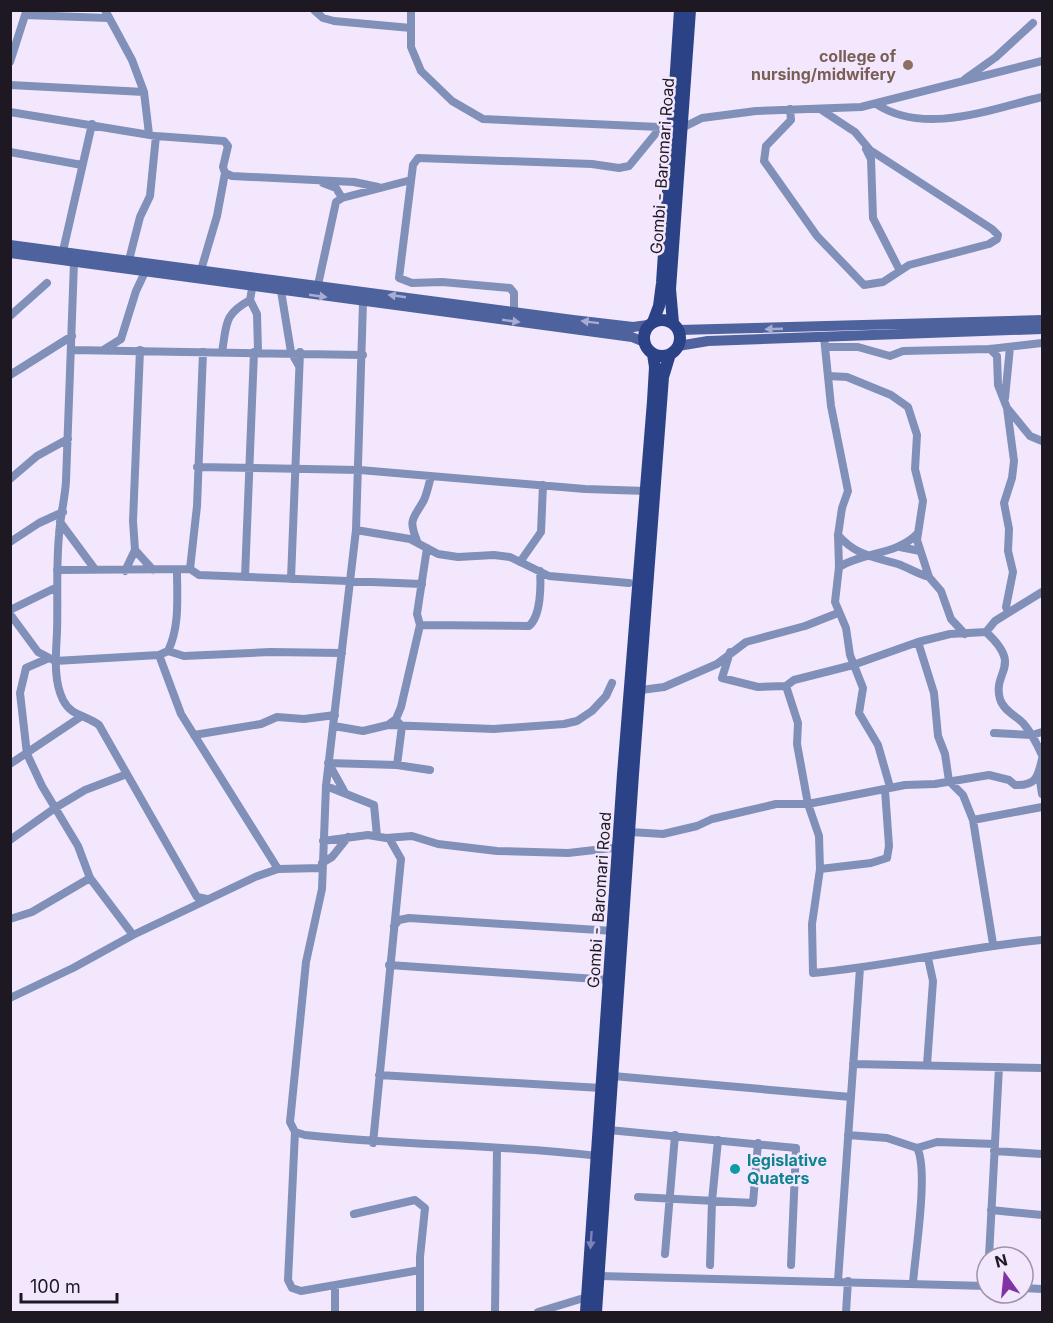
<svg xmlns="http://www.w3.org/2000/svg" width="1053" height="1323" font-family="Inter,sans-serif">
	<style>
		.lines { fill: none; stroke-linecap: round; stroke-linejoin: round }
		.minor { stroke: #8090b9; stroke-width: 8 }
		.secondary { stroke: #4e639d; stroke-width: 10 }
		.primary { stroke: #2c4287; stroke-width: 12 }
		.oneway { fill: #a9acd2 }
		.oneway2 { fill: #7c84b7 }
		.education-dot { fill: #8d6e63; stroke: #f3e7fe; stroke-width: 2 }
		.culture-dot { fill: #0f9aa8; stroke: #f3e7fe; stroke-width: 2 }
		.labels { text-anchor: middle; stroke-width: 5; stroke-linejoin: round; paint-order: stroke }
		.education-label { font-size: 16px; font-weight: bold; fill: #785e54; stroke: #f3e7fe; text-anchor: end }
		.street-label { font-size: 16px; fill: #1e1822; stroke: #f3e7fe }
		.culture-label { font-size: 16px; font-weight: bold; fill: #0d838f; stroke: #f3e7fe; text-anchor: start }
	</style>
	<rect width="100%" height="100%" fill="#f3e7fe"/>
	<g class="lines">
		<path class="minor" d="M105,10L132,60L144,92L149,134
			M314,10L323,18L334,21L411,28
			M411,10V47L421,71L452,101L483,119L682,128L702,118L756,111L861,107L1042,61
			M25,15L108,18
			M10,62L26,12
			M965,79L996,57L1033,23
			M10,85L144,92
			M876,104C925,136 991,109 1042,97
			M790,109L791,120L766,146L764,161L817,236L864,285L883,282L909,265L989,244L997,239L998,235L992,229L870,150L855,132L820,109
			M10,112L156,136L224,141L228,146L223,167L225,173L232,176L354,182L378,187
			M866,149L871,159L873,218L899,269
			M10,152L82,165
			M323,183L336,188L342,198
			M63,251L92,124
			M129,260L140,217L150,196L156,136
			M74,262L66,481C65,499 60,517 59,535C56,567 58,600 57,632C56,654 53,680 63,700C71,716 86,715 99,725L197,897L207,899
			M201,270L217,216L225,173
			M253,283L250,300L257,314L258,351
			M318,285L336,202L342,198L411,180
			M281,291L291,352L299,366
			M363,302L356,530L326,786L322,889L306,962L290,1122L295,1132L305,1135C402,1146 500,1144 597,1156
			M514,312V293L510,288L442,282L412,283L399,278L413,165L418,158L592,164L619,168L629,166L661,127
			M10,316L47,283
			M824,337L831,406L848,491L842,508L838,535L839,567L835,602L846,628L850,655L863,688L859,713L878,745L890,787
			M825,347H858L890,356L903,351L990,349L1042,343
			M105,349L121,339L136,291L145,272
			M990,349L997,356L998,385L1007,408L1014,461L1012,478L1004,503L1009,529L1008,551L1013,572L1006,607L1008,612
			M72,350L363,355
			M222,352C227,324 223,315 250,300
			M10,375L72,336
			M828,376L847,377L891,395L908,407L917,435L915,469L923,501L917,540L929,577L941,591L951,619L965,634
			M1005,398L1010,347
			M1008,409L1030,436L1042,441
			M197,467L360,470L585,489L646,491
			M10,479L37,456L68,439
			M60,522L94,568
			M356,530L410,539L438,554L458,557L494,555L510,557L549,576L629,583
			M838,535C855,555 874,557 898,564C909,568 918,574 929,577
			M417,541C408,518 413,520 424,500C427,493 429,484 431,476
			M10,542L39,523L63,512
			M900,547L920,551
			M427,548L417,614L420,625L529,626C541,616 541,586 540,571
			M135,550L153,570
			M520,562L541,532L543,485
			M839,567C863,552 898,555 918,533
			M190,569L197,506L203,352
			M57,570L190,569L199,575L422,584
			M125,571L135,550L133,521L140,350
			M245,577L254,352
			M291,579L300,352
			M10,610L57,587
			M10,614L38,652L55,661L159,655L168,651C180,626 177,597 177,570
			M986,632C1024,667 992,671 1000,699C1003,710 1016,716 1023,723C1032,733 1037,744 1042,755
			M918,642L934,693L938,736L945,754L949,781L963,795L973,820L993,944
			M168,651L184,656L270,652L342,653
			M730,652L722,678L758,687L786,686L798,723L797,744L808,804L819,836L820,869L812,924L813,973C891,966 965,947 1042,940
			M159,655L181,714L278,869
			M49,658L26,668L20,693L27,754L42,786L78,846L90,878L133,935
			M786,686L794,680L853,665L918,642L950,634L986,632L995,621L1042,592
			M641,690L664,687L717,664L746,642L805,626L838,613
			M388,725L396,719L401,707L420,625
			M334,726L363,731L388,725L494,729L564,724L577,721L592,711L606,696L612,683
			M994,733L1032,735L1042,732
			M194,735L261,724L277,717L304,719L335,715
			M328,763L397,765L430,770
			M10,764L82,716
			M329,764L344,791
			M397,765L402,726L398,722
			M1039,775L1042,794
			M326,786L374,805L377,836
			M973,820L1042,807
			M630,832L663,834L697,826L712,819L776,804H808L905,785L935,784L989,775L1009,780L1015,785C1036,786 1038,777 1042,759
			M10,840L55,808L85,790L127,774
			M323,841L368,835L386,838L412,836L438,844L497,851L568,853L621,847
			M322,863L332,857L348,837
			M820,869L871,863L887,858L889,846L885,790
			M10,919L32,912L90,878
			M394,926L399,920L409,918L614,931
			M389,965L611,980
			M10,998L73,968L133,935L255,877L278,869L321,868
			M853,1064L1042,1068
			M927,1065L933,981L928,958
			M379,1075L601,1088
			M613,1076L851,1097
			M609,1130L796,1148L791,1265
			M295,1132L288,1280L292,1288L301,1291L420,1270
			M848,1135L887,1138L917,1148L937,1142L995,1144
			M373,1143L401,859L389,838
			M994,1151L1042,1154
			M638,1197L753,1203L758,1143
			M991,1210L1042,1215
			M354,1214L415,1200L425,1208L420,1257V1312
			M665,1254L675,1135
			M989,1257L999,1067
			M710,1265L712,1201L718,1140
			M599,1276L987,1286
			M838,1281L860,968
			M913,1283C915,1255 929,1169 917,1148
			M335,1285V1312
			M1023,1288L1042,1289
			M495,1312L497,1148
			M538,1312L587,1297
			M846,1312L848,1281"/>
		<path class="secondary" d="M10,245L573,320L633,327L648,325
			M10,253L632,337L644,342
			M679,330L1042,320
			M678,346L708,341L1042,329"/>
		<path class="primary" d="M644 338a18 18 0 1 1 36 0a18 18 0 1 1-36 0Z
			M653,322L659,306L662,283L680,10
			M673,323L670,289L690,10
			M586,1312L623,774L653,401L655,367L653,354
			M596,1312L633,774L663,377L670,354"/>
	</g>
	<defs><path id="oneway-solid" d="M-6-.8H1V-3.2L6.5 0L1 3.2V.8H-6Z" transform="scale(1.5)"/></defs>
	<g class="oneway">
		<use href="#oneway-solid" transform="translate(318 296) rotate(8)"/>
		<use href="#oneway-solid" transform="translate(397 296) rotate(-172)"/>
		<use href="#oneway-solid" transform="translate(511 321) rotate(8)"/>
		<use href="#oneway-solid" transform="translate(590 322) rotate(-173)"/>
		<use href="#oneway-solid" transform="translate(774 329) rotate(178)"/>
	</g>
	<use class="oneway2" href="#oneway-solid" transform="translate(591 1240) rotate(94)"/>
	<circle class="education-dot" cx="908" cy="65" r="6"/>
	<circle class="culture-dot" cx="735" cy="1169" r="6"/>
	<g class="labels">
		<g class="education-label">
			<text x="896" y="62">college of<tspan x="896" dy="18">nursing/midwifery</tspan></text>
		</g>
		<g class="street-label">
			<text transform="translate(662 166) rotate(-86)" y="6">Gombi - Baromari Road</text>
			<text transform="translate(599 900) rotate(-86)" y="6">Gombi - Baromari Road</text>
		</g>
		<g class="culture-label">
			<text x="747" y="1166">legislative<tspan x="747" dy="18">Quaters</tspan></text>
		</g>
	</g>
	<rect width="1053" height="1323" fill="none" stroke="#1e1822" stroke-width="24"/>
	<g transform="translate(1005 1275) rotate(345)"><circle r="28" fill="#f3e7fe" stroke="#9e94a6" stroke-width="1.5"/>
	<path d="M0-4.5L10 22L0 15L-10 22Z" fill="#8133a3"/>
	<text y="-9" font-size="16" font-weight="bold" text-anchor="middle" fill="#1e1822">N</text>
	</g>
	<path d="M21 1293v9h96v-9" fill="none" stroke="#1e1822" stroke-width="3"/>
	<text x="30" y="1293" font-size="18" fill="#1e1822" stroke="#f3e7fe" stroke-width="4.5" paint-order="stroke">100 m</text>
</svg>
